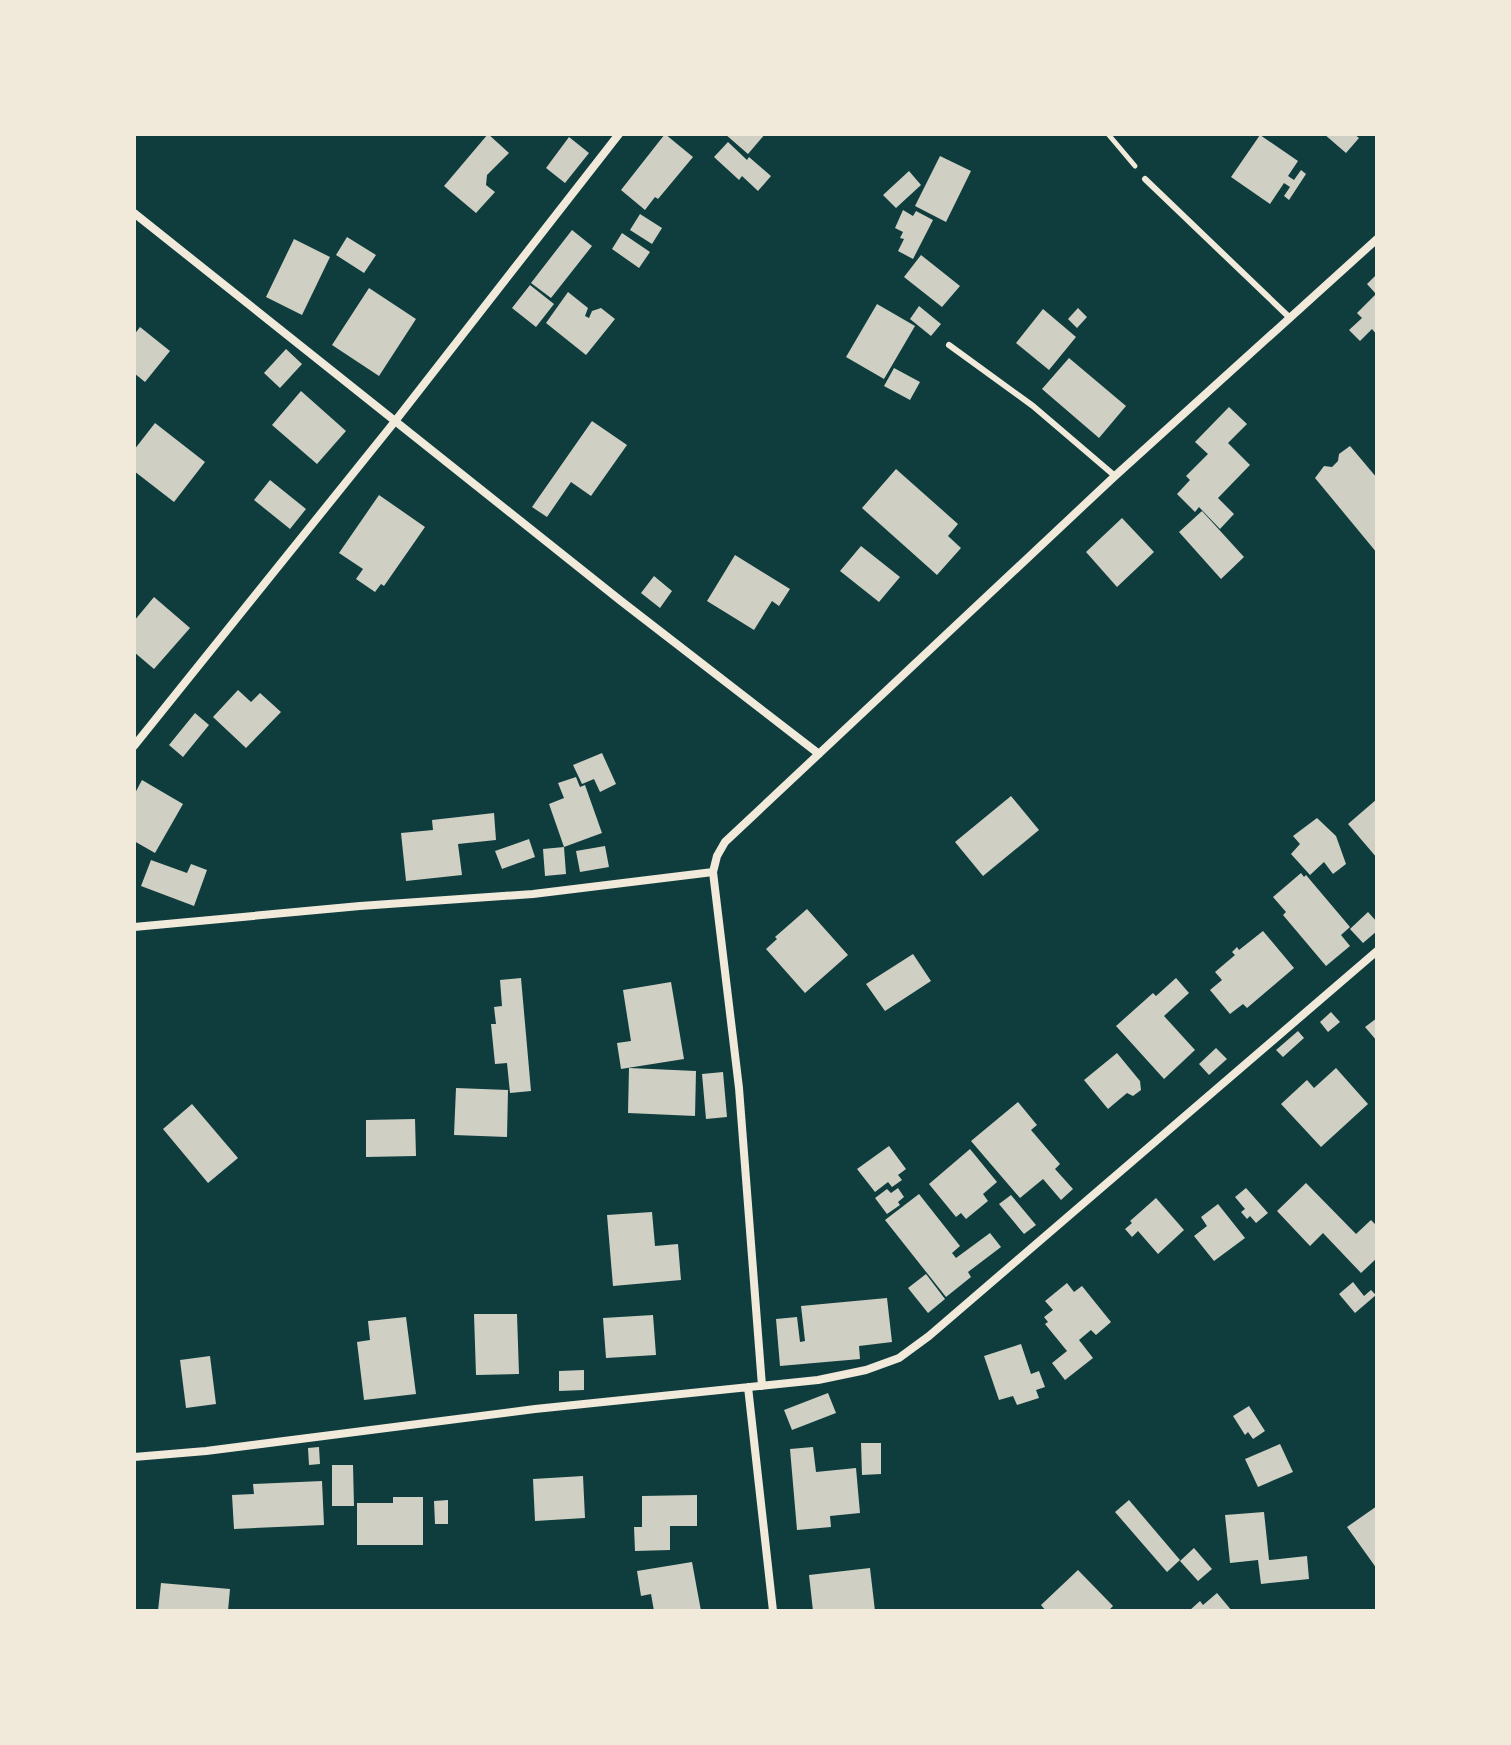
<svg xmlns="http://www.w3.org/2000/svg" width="1511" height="1745" font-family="Barlow,sans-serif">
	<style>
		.building { fill: #cfcfc3 }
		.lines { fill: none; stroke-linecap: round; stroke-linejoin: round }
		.path { stroke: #f1e9da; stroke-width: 5 }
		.service { stroke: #f1e9da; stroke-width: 6 }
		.minor { stroke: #f1e9da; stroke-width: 8 }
	</style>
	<rect width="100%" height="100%" fill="#0f3d3e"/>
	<path class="building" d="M488,134L509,153L487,175L486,185L495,192L476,213L444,186Z
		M665,134L693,157L658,199L655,197L645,210L621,190Z
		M725,134H765L748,154Z
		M1324,134H1354L1359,138L1346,153Z
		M1260,135L1298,161L1288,176L1294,180L1301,170L1306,174L1289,200L1284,196L1290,187L1284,183L1270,204L1231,177Z
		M569,137L589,153L565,183L546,168Z
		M728,142L747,160L749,157L771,176L758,191L742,176L739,180L714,157Z
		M940,156L971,171L946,222L915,206Z
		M909,171L921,185L896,208L883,195Z
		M903,210L913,216L916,211L933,220L913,259L898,251L904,239L900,238L903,232L895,228Z
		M640,214L662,228L652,244L630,230Z
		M572,230L592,246L551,298L531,283Z
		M622,233L650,252L639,268L612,249Z
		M347,237L376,255L364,273L336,255Z
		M294,239L330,257L302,315L266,297Z
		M921,255L960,286L942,307L904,277Z
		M1377,274V335L1372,329L1360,341L1349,330L1362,318L1357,313L1376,294L1367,284Z
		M530,285L554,304L536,327L512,308Z
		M369,288L416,319L379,376L332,345Z
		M568,292L588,308L585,316L589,318L592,311L601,308L615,319L586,355L546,323Z
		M877,304L915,326L884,379L846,357Z
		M919,306L941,324L931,336L910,319Z
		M1078,308L1087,317L1077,328L1068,319Z
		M1043,309L1076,337L1049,370L1016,343Z
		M140,327L170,351L145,382L134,373V335Z
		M286,349L302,364L280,388L264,373Z
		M1069,358L1126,406L1099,438L1042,389Z
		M894,368L920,382L910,400L884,386Z
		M301,391L346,431L317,464L272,425Z
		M1229,407L1247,424L1228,443L1250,465L1218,498L1234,514L1220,529L1199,507L1195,512L1177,494L1190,480L1186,476L1208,454L1195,442Z
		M592,421L627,445L591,496L571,482L547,517L532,507Z
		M155,423L205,462L174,502L134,471V450Z
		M1350,446L1377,478V553L1315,478L1324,466L1332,467L1338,461L1339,454Z
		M896,469L958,524L948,536L961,548L937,575L862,508Z
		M270,480L306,509L290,529L254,500Z
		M379,495L425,527L384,586L381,584L375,592L356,579L363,569L339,553Z
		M1202,511L1244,557L1221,579L1179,532Z
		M1122,518L1154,552L1117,587L1086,552Z
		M861,546L900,577L879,602L840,571Z
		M735,555L790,589L779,606L772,601L754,630L707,601Z
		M654,576L672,591L660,608L641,593Z
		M154,597L190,628L154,669L134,652V621Z
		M238,690L251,702L260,693L281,712L246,748L213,717Z
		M195,713L209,725L183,757L169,745Z
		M602,753L616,784L600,792L594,779L582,784L573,765Z
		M576,777L580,787L585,785L602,833L564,847L549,804L564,798L558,783Z
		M142,780L183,804L155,853L134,841V795Z
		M1011,796L1039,830L983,876L955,842Z
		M1377,799V858L1348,824Z
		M494,813L496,840L458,844L462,875L406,881L401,833L433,830L432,820Z
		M1317,818L1336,836L1346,864L1333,874L1324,862L1310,875L1291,854L1300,844L1293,836Z
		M529,839L535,857L502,869L495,851Z
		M605,846L609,867L580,872L576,851Z
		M564,847L566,874L545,876L543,849Z
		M151,860L187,873L191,864L207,870L194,906L141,886Z
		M1301,873L1304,877L1306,875L1350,927L1341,935L1350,946L1326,966L1283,915L1286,912L1273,897Z
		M807,909L848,955L805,993L766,949L777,939L775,937Z
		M1368,912L1377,922V931L1363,943L1350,929Z
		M1263,931L1294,968L1247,1008L1243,1004L1230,1014L1210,990L1222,980L1215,972L1235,955L1232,952L1237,947L1239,950Z
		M913,954L931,981L885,1011L866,984Z
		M521,978L531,1091L510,1093L507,1063L495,1064L491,1024H496L494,1007L502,1006L500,980Z
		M1176,978L1189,993L1164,1016L1195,1050L1164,1079L1116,1026L1153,993L1156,996Z
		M671,982L684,1059L621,1069L617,1043L631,1041L623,990Z
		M1331,1012L1340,1022L1328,1032L1320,1022Z
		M1377,1018V1041L1365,1027Z
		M1298,1031L1304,1038L1283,1057L1276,1050Z
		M1216,1048L1227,1059L1209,1075L1199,1064Z
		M1117,1053L1140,1081L1141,1090L1133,1096L1127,1093L1108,1109L1084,1080Z
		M629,1068L696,1071L695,1116L628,1113Z
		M1336,1068L1368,1104L1321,1147L1281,1104L1307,1080L1314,1088Z
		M723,1072L727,1117L706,1119L702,1074Z
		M456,1088L508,1090L507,1137L454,1135Z
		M1018,1102L1037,1125L1031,1130L1060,1164L1055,1169L1073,1189L1061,1200L1043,1179L1020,1198L971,1141Z
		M192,1104L238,1158L208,1183L163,1129Z
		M415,1119L416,1156L366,1157V1120Z
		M889,1146L906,1169L898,1175L902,1180L892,1187L888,1182L875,1192L857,1169Z
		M970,1149L997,1182L983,1194L988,1201L966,1219L961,1213L956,1217L929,1184Z
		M1306,1183L1356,1234L1371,1220L1377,1226V1258L1361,1273L1323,1233L1310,1246L1277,1211Z
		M898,1188L904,1197L898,1202L900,1205L887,1214L875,1198L887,1189L891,1193Z
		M1246,1188L1268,1213L1256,1223L1250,1216L1247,1219L1241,1212L1245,1209L1235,1197Z
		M919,1194L960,1246L952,1253L956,1258L990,1233L1001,1247L968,1272L971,1277L946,1297L885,1220Z
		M1011,1195L1036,1225L1024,1234L999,1204Z
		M1156,1198L1184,1230L1158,1254L1138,1231L1132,1237L1125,1229L1132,1223L1130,1221Z
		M1218,1204L1245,1238L1214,1261L1194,1236L1207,1226L1201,1217Z
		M652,1212L655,1246L678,1244L681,1280L613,1286L607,1215Z
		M926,1274L945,1299L928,1313L908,1288Z
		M1353,1282L1364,1296L1371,1290L1376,1295L1355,1313L1339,1294Z
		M1067,1283L1074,1292L1082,1286L1111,1322L1096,1335L1091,1330L1079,1340L1093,1358L1065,1380L1052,1363L1067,1351L1045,1324L1048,1322L1044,1317L1053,1310L1045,1301Z
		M887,1298L892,1342L859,1346L860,1359L780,1366L776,1319L797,1317L800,1342L805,1341L801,1306Z
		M474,1314H517L519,1374L476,1375Z
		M653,1315L656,1355L606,1358L603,1318Z
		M406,1317L416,1394L364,1400L357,1342L370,1340L368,1321Z
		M1021,1344L1031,1374L1039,1371L1045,1387L1036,1390L1039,1398L1017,1405L1013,1396L999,1400L984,1356Z
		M210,1356L216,1404L186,1408L180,1360Z
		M584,1370V1390L559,1391V1371Z
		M828,1393L836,1413L792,1430L784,1410Z
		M1249,1406L1265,1431L1253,1439L1248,1432L1245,1435L1233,1416Z
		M861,1443H881V1474L862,1475Z
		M1280,1444L1293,1472L1258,1487L1245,1459Z
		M319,1447L320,1464L309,1465L308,1448Z
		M813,1447L816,1472L856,1468L860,1513L830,1516L831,1527L797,1530L790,1449Z
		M332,1465H353L354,1506H332Z
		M583,1476L585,1518L535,1521L533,1479Z
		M322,1481L324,1525L234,1529L232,1495L254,1494L253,1484Z
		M697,1495V1526H670V1550L635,1551L634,1527H642V1496Z
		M393,1497H423V1545H357V1503H393Z
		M448,1500V1524H435L434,1501Z
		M1129,1500L1180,1560L1167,1572L1115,1512Z
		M1377,1506V1569L1347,1527Z
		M1264,1512L1269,1560L1307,1556L1309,1579L1261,1584L1258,1560L1230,1563L1225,1515Z
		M1194,1548L1212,1569L1198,1581L1180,1561Z
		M692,1562L701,1611H654L651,1594L641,1596L637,1571Z
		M870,1568L875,1611H813L809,1575Z
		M1078,1570L1113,1606L1108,1611H1046L1041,1605Z
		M161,1583L230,1589L228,1611H158Z
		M1217,1593L1232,1611H1189L1200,1601L1203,1605Z"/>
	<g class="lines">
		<path class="path" d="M1108,134L1135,166"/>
		<path class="service" d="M1145,179L1289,317
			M949,345L1033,406L1115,476"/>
		<path class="minor" d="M134,213L621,601L819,754
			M134,746L396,420L619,134
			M134,927L360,906L533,894L713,872
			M762,1386L739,1088L713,872L717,856L725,842L1115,476L1377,239
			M748,1387L773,1611
			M134,1457L206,1451L535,1409L818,1380L866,1370L899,1358L929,1336L1377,951"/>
	</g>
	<rect width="1511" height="1745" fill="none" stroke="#f1e9da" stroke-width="272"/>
</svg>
